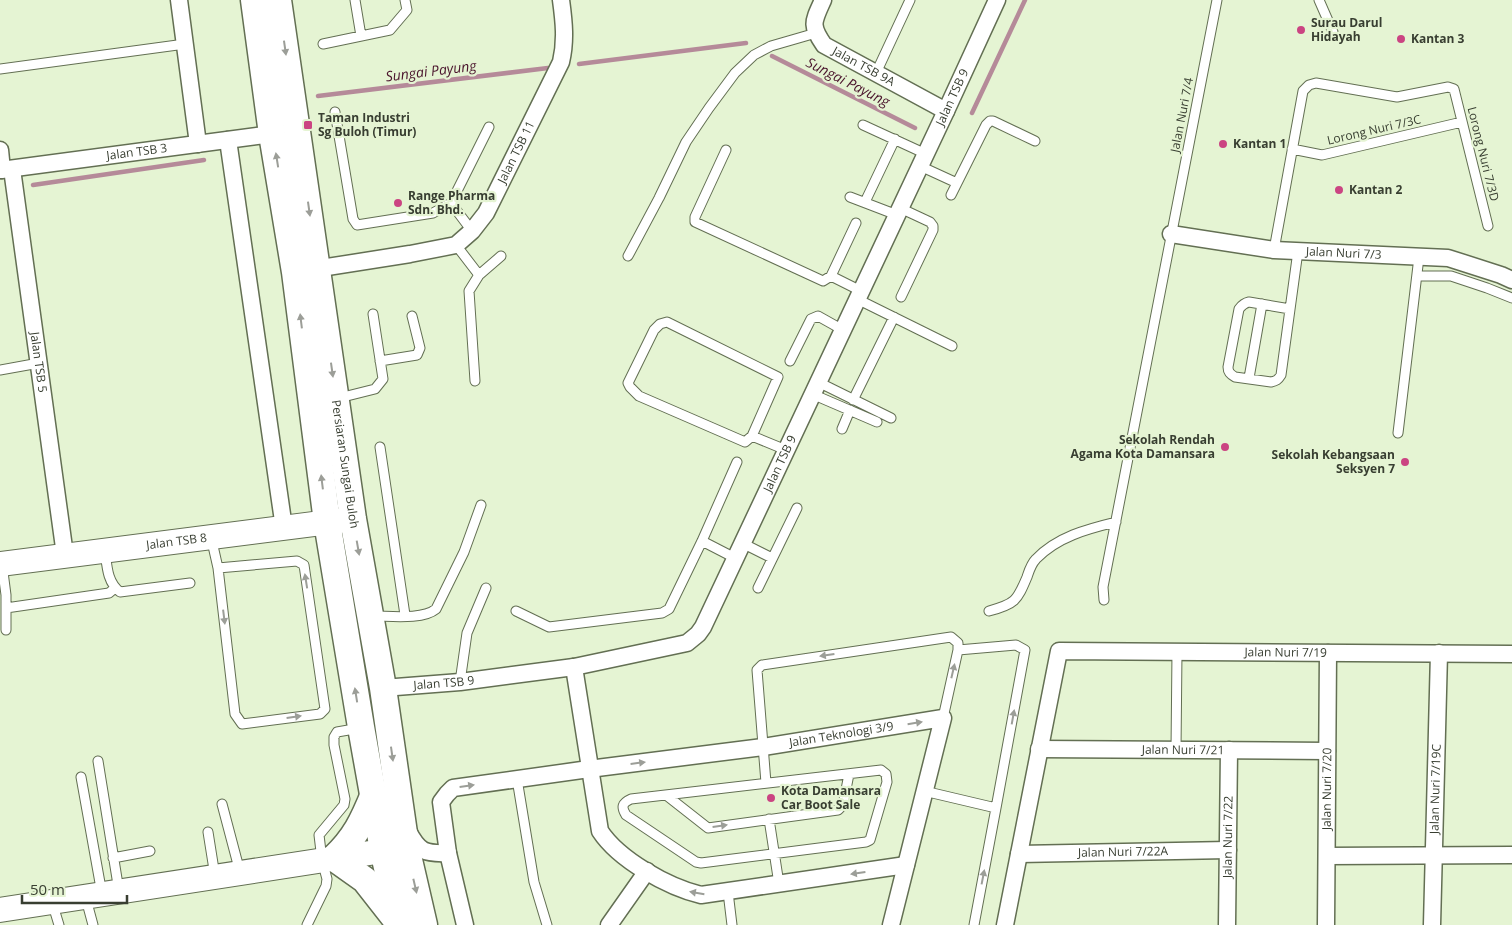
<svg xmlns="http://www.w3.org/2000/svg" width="1512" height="925" font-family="'Open Sans',sans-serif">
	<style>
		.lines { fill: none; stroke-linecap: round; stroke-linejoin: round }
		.stream { stroke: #b58a99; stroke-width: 4.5 }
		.lane-casing { stroke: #636f53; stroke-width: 11 }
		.street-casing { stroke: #636f53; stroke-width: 19 }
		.secondary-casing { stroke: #636f53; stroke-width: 26 }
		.primary-casing { stroke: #636f53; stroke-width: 29 }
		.lane { stroke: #fff; stroke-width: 9 }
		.street { stroke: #fff; stroke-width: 16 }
		.secondary { stroke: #fff; stroke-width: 24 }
		.primary { stroke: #fff; stroke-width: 26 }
		.oneway { fill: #9c9e98 }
		.poi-dot { fill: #cb4482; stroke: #e5f4d3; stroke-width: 2 }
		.labels { text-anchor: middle; stroke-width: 4.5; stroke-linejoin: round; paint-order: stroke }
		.poi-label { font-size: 12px; font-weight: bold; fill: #383e31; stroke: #e5f4d3; text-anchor: start }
		.street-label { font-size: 12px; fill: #383e31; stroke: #e5f4d3 }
		.water-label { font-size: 14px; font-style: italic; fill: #4a142c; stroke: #e5f4d3 }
	</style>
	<rect width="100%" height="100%" fill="#e5f4d3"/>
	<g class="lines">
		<path class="stream" d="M772,56L915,128
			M579,64L746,43
			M318,96L548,68
			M972,113L1025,0
			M33,185L204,160"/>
		<g class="lane-casing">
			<path id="lane" d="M355,0L361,36
				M1319,0L1333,32
				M323,44L390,30L407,10L405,0
				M0,69L185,44
				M876,73L910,0
				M335,112L353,219L357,225L433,213L451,203L489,127
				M863,125L926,154
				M1292,149L1322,155L1462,122
				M726,150L695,217V222L823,281L831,276L856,223
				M920,166L957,183
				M951,195L986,125L990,121H993L1035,141
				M850,197L897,215
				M865,202L895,139
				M451,203L472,231
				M900,208L930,222L933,226V230L901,297
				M456,245L479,275
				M1274,250L1303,91L1309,85L1316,83L1397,97L1448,87L1454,89L1488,226
				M628,256L659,198L686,142L709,108L735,73L754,55L771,46L816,33
				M831,276L861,291
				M1417,276H1451L1487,288L1512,298
				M857,299L952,346
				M1290,309L1249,302C1244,303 1242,305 1239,309L1228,367C1228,372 1230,374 1235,377L1271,382C1276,381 1278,380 1281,375L1298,251
				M667,322L778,377L752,436L745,442L639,396L630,387L628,383L654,330L660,324Z
				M380,361L417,355L420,348L412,316
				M790,361L811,319L818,316L843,330
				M0,370L39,363
				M1249,378L1262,304
				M475,381L469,291L479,275L501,256
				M818,382L891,418
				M812,394L877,422
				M339,398L375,389L383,379L373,314
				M853,400L894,317
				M842,429L850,410
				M1398,433L1419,257
				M752,436L786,450
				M380,447L405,615
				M211,537L218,568L235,714L242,724L320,714L325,709L304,565L297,561L218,568
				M702,541L735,558
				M742,543L772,558
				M105,551C107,566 107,582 120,592L190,583
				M2,564L6,595V630
				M758,588L797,508
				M1104,600L1103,587L1217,0
				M6,608L109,593L115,588
				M516,611L549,627L662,613L669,609L702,541L737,462
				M989,611C1015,604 1017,601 1027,577C1029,571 1031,564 1036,559C1057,537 1087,529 1116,522
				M373,616C390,616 423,620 436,609L464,552L481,505
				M958,650L1016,645L1025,650L996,808L974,925
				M460,682L467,633L486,588
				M1176,750L1177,652
				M98,761L119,891
				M881,770L886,774L887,782L870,840L866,842L701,863L696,862L626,815C621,807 622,803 631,799Z
				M81,777L102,894
				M517,779L534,882L547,925
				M766,783L757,670L762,665L951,637L958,643V650L943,718
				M924,791L996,808
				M666,795L708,828L838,810L843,805L849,774
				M222,804L240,872
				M769,819L779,884
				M208,832L215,876
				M113,858L150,851
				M728,892L732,925
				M86,899L93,925
				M52,902L59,925
				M307,925L326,886L327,879L322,860L319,835L344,805L345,799L334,745V737L337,732L360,728"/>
		</g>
		<g class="street-casing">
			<g id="street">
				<path d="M179,0L198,144"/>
				<path id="s1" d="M823,0C813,22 810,25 824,45L946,111"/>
				<path d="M228,140L284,528"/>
				<path d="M0,150L2,170"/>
				<path id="s2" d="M12,169L65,555"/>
				<path id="s3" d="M0,170L272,134"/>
				<path id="s4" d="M1171,234L1274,250L1448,258L1501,275L1512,280"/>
				<path id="s5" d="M308,270L410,254L456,245L472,231L486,213L561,62C566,41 564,22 561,0"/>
				<path d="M574,667L600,831C619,860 668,887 701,895L906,865"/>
				<path id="s6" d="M383,688L460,682L574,667L687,643L698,634L703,627L946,111L997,0"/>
				<path id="s7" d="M1039,749L1327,751"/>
				<path d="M408,831C419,852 425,854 448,853"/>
				<path id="s8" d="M1019,854L1228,850"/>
				<path d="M1327,856L1512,855"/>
				<path id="s9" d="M465,925L448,853L441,802L447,794L453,788L589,769L763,747L943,718L891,925"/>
				<path d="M609,925L647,871"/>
				<path id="s10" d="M1005,925L1059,651L1512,654"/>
				<path id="s11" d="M1227,925L1229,750"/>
				<path id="s12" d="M1326,925L1328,653"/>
				<path id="s13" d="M1432,925L1439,653"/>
			</g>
		</g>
		<g class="secondary-casing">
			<g id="secondary">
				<path id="s14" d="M0,564L345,520"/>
				<path d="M0,910L402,848"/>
			</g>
		</g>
		<g class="primary-casing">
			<g id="primary">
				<path d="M254,0L272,134L295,272L327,522L361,727L383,850L400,925"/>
				<path id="s15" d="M278,0L353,519L383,688L406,847L424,925"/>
				<path d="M374,794C363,821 355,838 334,858L365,880L394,917"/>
			</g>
		</g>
		<use href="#lane" class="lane"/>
		<use href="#street" class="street"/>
		<use href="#secondary" class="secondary"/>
		<use href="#primary" class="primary"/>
	</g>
	<defs><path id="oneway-solid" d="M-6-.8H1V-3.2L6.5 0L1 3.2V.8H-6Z" transform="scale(1.25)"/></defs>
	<g class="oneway">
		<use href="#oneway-solid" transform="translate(285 48) rotate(82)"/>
		<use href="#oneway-solid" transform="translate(277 160) rotate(-99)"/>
		<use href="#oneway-solid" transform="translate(309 209) rotate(82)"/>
		<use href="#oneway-solid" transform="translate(301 321) rotate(-97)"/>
		<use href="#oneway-solid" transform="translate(332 370) rotate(82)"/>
		<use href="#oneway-solid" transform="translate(322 482) rotate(-97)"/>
		<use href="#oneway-solid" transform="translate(358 548) rotate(80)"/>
		<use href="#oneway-solid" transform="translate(306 581) rotate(-99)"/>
		<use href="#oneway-solid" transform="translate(224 617) rotate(83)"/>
		<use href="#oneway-solid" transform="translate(827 655) rotate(172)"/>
		<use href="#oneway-solid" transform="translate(953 671) rotate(-77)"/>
		<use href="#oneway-solid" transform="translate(356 695) rotate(-99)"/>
		<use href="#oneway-solid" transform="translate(294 717) rotate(-8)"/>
		<use href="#oneway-solid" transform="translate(1013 717) rotate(-80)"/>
		<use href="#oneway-solid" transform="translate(915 723) rotate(-9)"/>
		<use href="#oneway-solid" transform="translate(392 754) rotate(82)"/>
		<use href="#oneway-solid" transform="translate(638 763) rotate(-7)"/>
		<use href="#oneway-solid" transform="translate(467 786) rotate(-8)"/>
		<use href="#oneway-solid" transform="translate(720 826) rotate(-8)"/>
		<use href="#oneway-solid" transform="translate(858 873) rotate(172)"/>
		<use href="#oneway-solid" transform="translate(983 877) rotate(-79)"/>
		<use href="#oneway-solid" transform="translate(415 886) rotate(77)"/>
		<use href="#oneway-solid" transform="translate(697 893) rotate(-170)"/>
	</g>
	<g class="poi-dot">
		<circle cx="1301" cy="30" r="5"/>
		<circle cx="1401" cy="39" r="5"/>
		<rect x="303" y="120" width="10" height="10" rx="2.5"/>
		<circle cx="1223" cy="144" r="5"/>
		<circle cx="1339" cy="190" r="5"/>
		<circle cx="398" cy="203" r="5"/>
		<circle cx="1225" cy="447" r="5"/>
		<circle cx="1405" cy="462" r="5"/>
		<circle cx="771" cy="798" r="5"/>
	</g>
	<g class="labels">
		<g class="poi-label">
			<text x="1311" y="27">Surau Darul<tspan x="1311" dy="14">Hidayah</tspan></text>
			<text x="1411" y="43">Kantan 3</text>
			<text x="318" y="122">Taman Industri<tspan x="318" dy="14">Sg Buloh (Timur)</tspan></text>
			<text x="1233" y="148">Kantan 1</text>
			<text x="1349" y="194">Kantan 2</text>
			<text x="408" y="200">Range Pharma<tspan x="408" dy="14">Sdn. Bhd.</tspan></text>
			<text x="1215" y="444" text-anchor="end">Sekolah Rendah<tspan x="1215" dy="14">Agama Kota Damansara</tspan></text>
			<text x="1395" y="459" text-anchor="end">Sekolah Kebangsaan<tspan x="1395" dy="14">Seksyen 7</tspan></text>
			<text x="781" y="795">Kota Damansara<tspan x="781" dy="14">Car Boot Sale</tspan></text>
		</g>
		<g class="street-label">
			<text dy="4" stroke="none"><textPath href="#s1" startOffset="94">Jalan TSB 9A</textPath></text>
			<text dy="4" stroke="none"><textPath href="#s6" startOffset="916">Jalan TSB 9</textPath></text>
			<text transform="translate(1182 115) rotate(-79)" y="4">Jalan Nuri 7/4</text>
			<text transform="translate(1374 130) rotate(-13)" y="4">Lorong Nuri 7/3C</text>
			<text dy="4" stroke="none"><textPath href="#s3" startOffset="138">Jalan TSB 3</textPath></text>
			<text dy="4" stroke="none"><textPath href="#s5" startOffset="262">Jalan TSB 11</textPath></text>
			<text transform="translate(1483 154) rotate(76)" y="4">Lorong Nuri 7/3D</text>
			<text dy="4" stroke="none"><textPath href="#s4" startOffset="174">Jalan Nuri 7/3</textPath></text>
			<text dy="4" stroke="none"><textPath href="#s2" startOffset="195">Jalan TSB 5</textPath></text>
			<text dy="4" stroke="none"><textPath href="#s6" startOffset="511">Jalan TSB 9</textPath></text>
			<text dy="4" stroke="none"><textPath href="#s15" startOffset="469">Persiaran Sungai Buloh</textPath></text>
			<text dy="4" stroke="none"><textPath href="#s14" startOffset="178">Jalan TSB 8</textPath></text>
			<text dy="4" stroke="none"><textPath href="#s10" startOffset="506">Jalan Nuri 7/19</textPath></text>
			<text dy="4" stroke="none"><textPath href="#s6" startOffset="61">Jalan TSB 9</textPath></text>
			<text dy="4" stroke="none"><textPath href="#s9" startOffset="536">Jalan Teknologi 3/9</textPath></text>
			<text dy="4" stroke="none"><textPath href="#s7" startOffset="144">Jalan Nuri 7/21</textPath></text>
			<text dy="4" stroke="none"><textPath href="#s12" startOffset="136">Jalan Nuri 7/20</textPath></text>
			<text dy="4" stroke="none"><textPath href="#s13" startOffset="136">Jalan Nuri 7/19C</textPath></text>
			<text dy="4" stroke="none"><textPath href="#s11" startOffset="88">Jalan Nuri 7/22</textPath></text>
			<text dy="4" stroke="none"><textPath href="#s8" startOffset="104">Jalan Nuri 7/22A</textPath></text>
		</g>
		<g class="water-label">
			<text transform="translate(431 71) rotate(-7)" y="5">Sungai Payung</text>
			<text transform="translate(848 82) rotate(27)" y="5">Sungai Payung</text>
		</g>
	</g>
	<path d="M22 895v8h105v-8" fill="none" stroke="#383e31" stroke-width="2.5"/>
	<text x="30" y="895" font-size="15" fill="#383e31" stroke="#e5f4d3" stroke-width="4" paint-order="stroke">50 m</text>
</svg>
